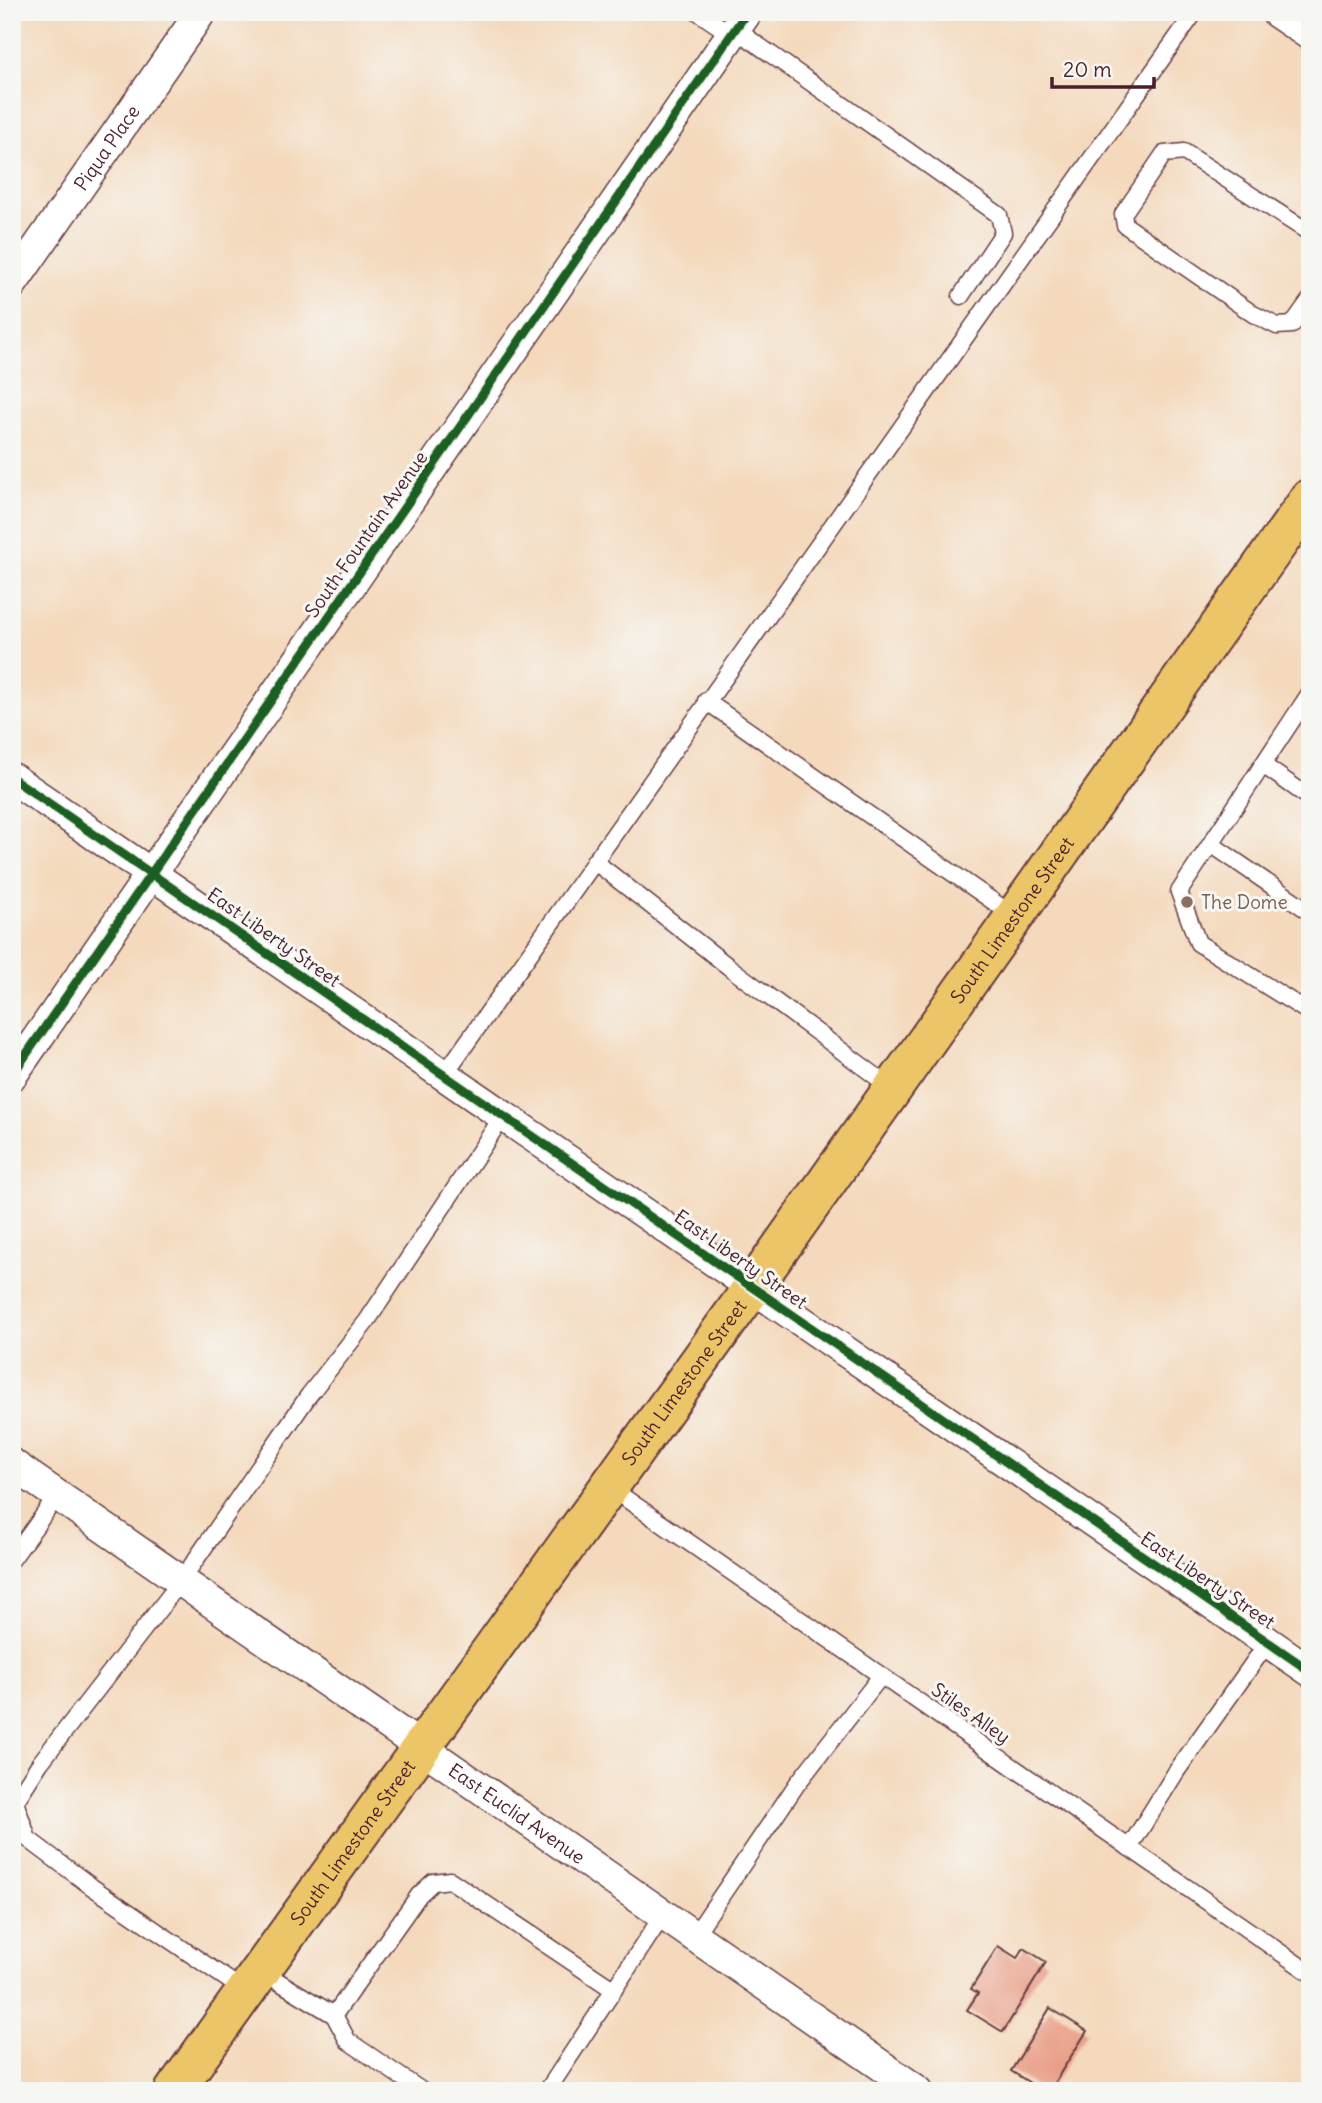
<svg xmlns="http://www.w3.org/2000/svg" width="1322" height="2103" font-family="Delius,sans-serif">
	<style>
		.building { fill: #e99e87 }
		.lines { fill: none; stroke-linecap: round; stroke-linejoin: round }
		.lane-casing { stroke: #643b41; stroke-width: 19 }
		.street-casing { stroke: #643b41; stroke-width: 33 }
		.primary-casing { stroke: #643b41; stroke-width: 42 }
		.lane { stroke: #fff; stroke-width: 16 }
		.street { stroke: #fff; stroke-width: 30 }
		.primary { stroke: #edc569; stroke-width: 38 }
		.cycleway-casing { stroke: #f6f6f2; stroke-width: 13 }
		.cycleway { stroke: #1b5e20; stroke-width: 9 }
		.education-dot { fill: #8d6e63; stroke: #f6f6f2; stroke-width: 2.5 }
		.labels { text-anchor: middle; stroke-width: 6; stroke-linejoin: round; paint-order: stroke }
		.street-label { font-size: 19px; fill: #4a1f2b; stroke: #f6f6f2 }
		.education-label { font-size: 19px; fill: #785e54; stroke: #f6f6f2; text-anchor: start }
	</style>
	<rect width="100%" height="100%" fill="#f6f6f2"/>
	<filter id="ink" filterUnits="userSpaceOnUse"><feTurbulence type="fractalNoise" baseFrequency=".0143" numOctaves="2"/><feDisplacementMap in="SourceGraphic" scale="14" xChannelSelector="R" yChannelSelector="G"/><feConvolveMatrix kernelMatrix="1 2 1 2 8 2 1 2 1" color-interpolation-filters="sRGB"/></filter>
	<filter id="wash" filterUnits="userSpaceOnUse"><feTurbulence type="fractalNoise" baseFrequency=".00686" numOctaves="4" result="noise"/><feDisplacementMap in="SourceGraphic" scale="28" xChannelSelector="R" yChannelSelector="G"/><feGaussianBlur stdDeviation="1.57" result="paint"/><feColorMatrix in="noise" values="0 0 0 0 0 0 0 0 0 0 0 0 0 0 0 0 0 1.4 0 .05"/><feComposite in="paint" operator="in"/></filter>
	<g filter="url(#wash)">
		<rect width="100%" height="100%" fill="#f4d9bc"/>
		<g id="blocks">
			<path class="building" d="M998,1946L1017,1958L1024,1948L1046,1962L1003,2032L967,2010L978,1993L971,1989Z
				M1050,2008L1087,2031L1049,2091H1043L1011,2071Z"/>
		</g>
	</g>
	<g filter="url(#ink)">
		<use href="#blocks" fill-opacity="0" stroke="#643b41" stroke-width="2"/>
		<g class="lines">
			<g class="lane-casing">
				<path id="lane" d="M698,12L732,35
					M735,29L999,215L1003,233L961,296
					M1310,233L1184,152L1164,154L1123,214L1125,225L1253,314L1277,326L1292,325L1310,300
					M1310,693L1179,892L1198,943L1310,1013
					M706,701L1014,916
					M1263,765L1310,798
					M1211,844L1310,912
					M594,861L729,967L893,1089
					M444,1075L1195,12
					M609,1487L1310,1973
					M12,1559L58,1495
					M1129,1848L1176,1772L1268,1642
					M694,1936L797,1784L881,1676
					M261,1971L334,2015L348,2041L422,2091
					M246,1992L92,1887L28,1839L15,1802L40,1763L181,1581L309,1395L367,1321L503,1116
					M334,2015L419,1895L433,1882L450,1880L614,1990
					M547,2091L663,1915"/>
			</g>
			<g class="street-casing">
				<g id="street">
					<path d="M1276,12L1310,35"/>
					<path id="s1" d="M12,284L201,12"/>
					<path d="M12,778L1310,1671"/>
					<path d="M12,1075L747,12"/>
					<path id="s2" d="M12,1464L918,2091"/>
				</g>
			</g>
			<g class="primary-casing">
				<g id="primary">
					<path id="s3" d="M174,2091L752,1288L1310,498"/>
				</g>
			</g>
			<use href="#lane" class="lane"/>
			<use href="#street" class="street"/>
			<use href="#primary" class="primary"/>
			<g class="cycleway-casing">
				<path id="cycleway" d="M12,778L1310,1671
					M12,1075L747,12"/>
			</g>
			<use href="#cycleway" class="cycleway"/>
		</g>
	</g>
	<circle class="education-dot" cx="1187" cy="902" r="7"/>
	<g class="labels">
		<g class="street-label">
			<text dy="7" stroke="none"><textPath href="#s1" startOffset="166">Piqua Place</textPath></text>
			<text transform="translate(366 534) rotate(-55)" y="7">South Fountain Avenue</text>
			<text dy="7" stroke="none"><textPath href="#s3" startOffset="1440">South Limestone Street</textPath></text>
			<text transform="translate(274 937) rotate(35)" y="7">East Liberty Street</text>
			<text transform="translate(741 1259) rotate(35)" y="7">East Liberty Street</text>
			<text dy="7" stroke="none"><textPath href="#s3" startOffset="873">South Limestone Street</textPath></text>
			<text transform="translate(1208 1580) rotate(34)" y="7">East Liberty Street</text>
			<text transform="translate(971 1713) rotate(35)" y="7">Stiles Alley</text>
			<text dy="7" stroke="none"><textPath href="#s2" startOffset="614">East Euclid Avenue</textPath></text>
			<text dy="7" stroke="none"><textPath href="#s3" startOffset="306">South Limestone Street</textPath></text>
		</g>
		<g class="education-label">
			<text x="1201" y="909">The Dome</text>
		</g>
	</g>
	<rect width="1322" height="2103" fill="none" stroke="#f6f6f2" stroke-width="42"/>
	<path d="M1052 77v10h102v-10" fill="none" stroke="#4a1f2b" stroke-width="3.5"/>
	<text x="1063" y="77" font-size="21" fill="#4a1f2b" stroke="#f6f6f2" stroke-width="5" paint-order="stroke">20 m</text>
</svg>
